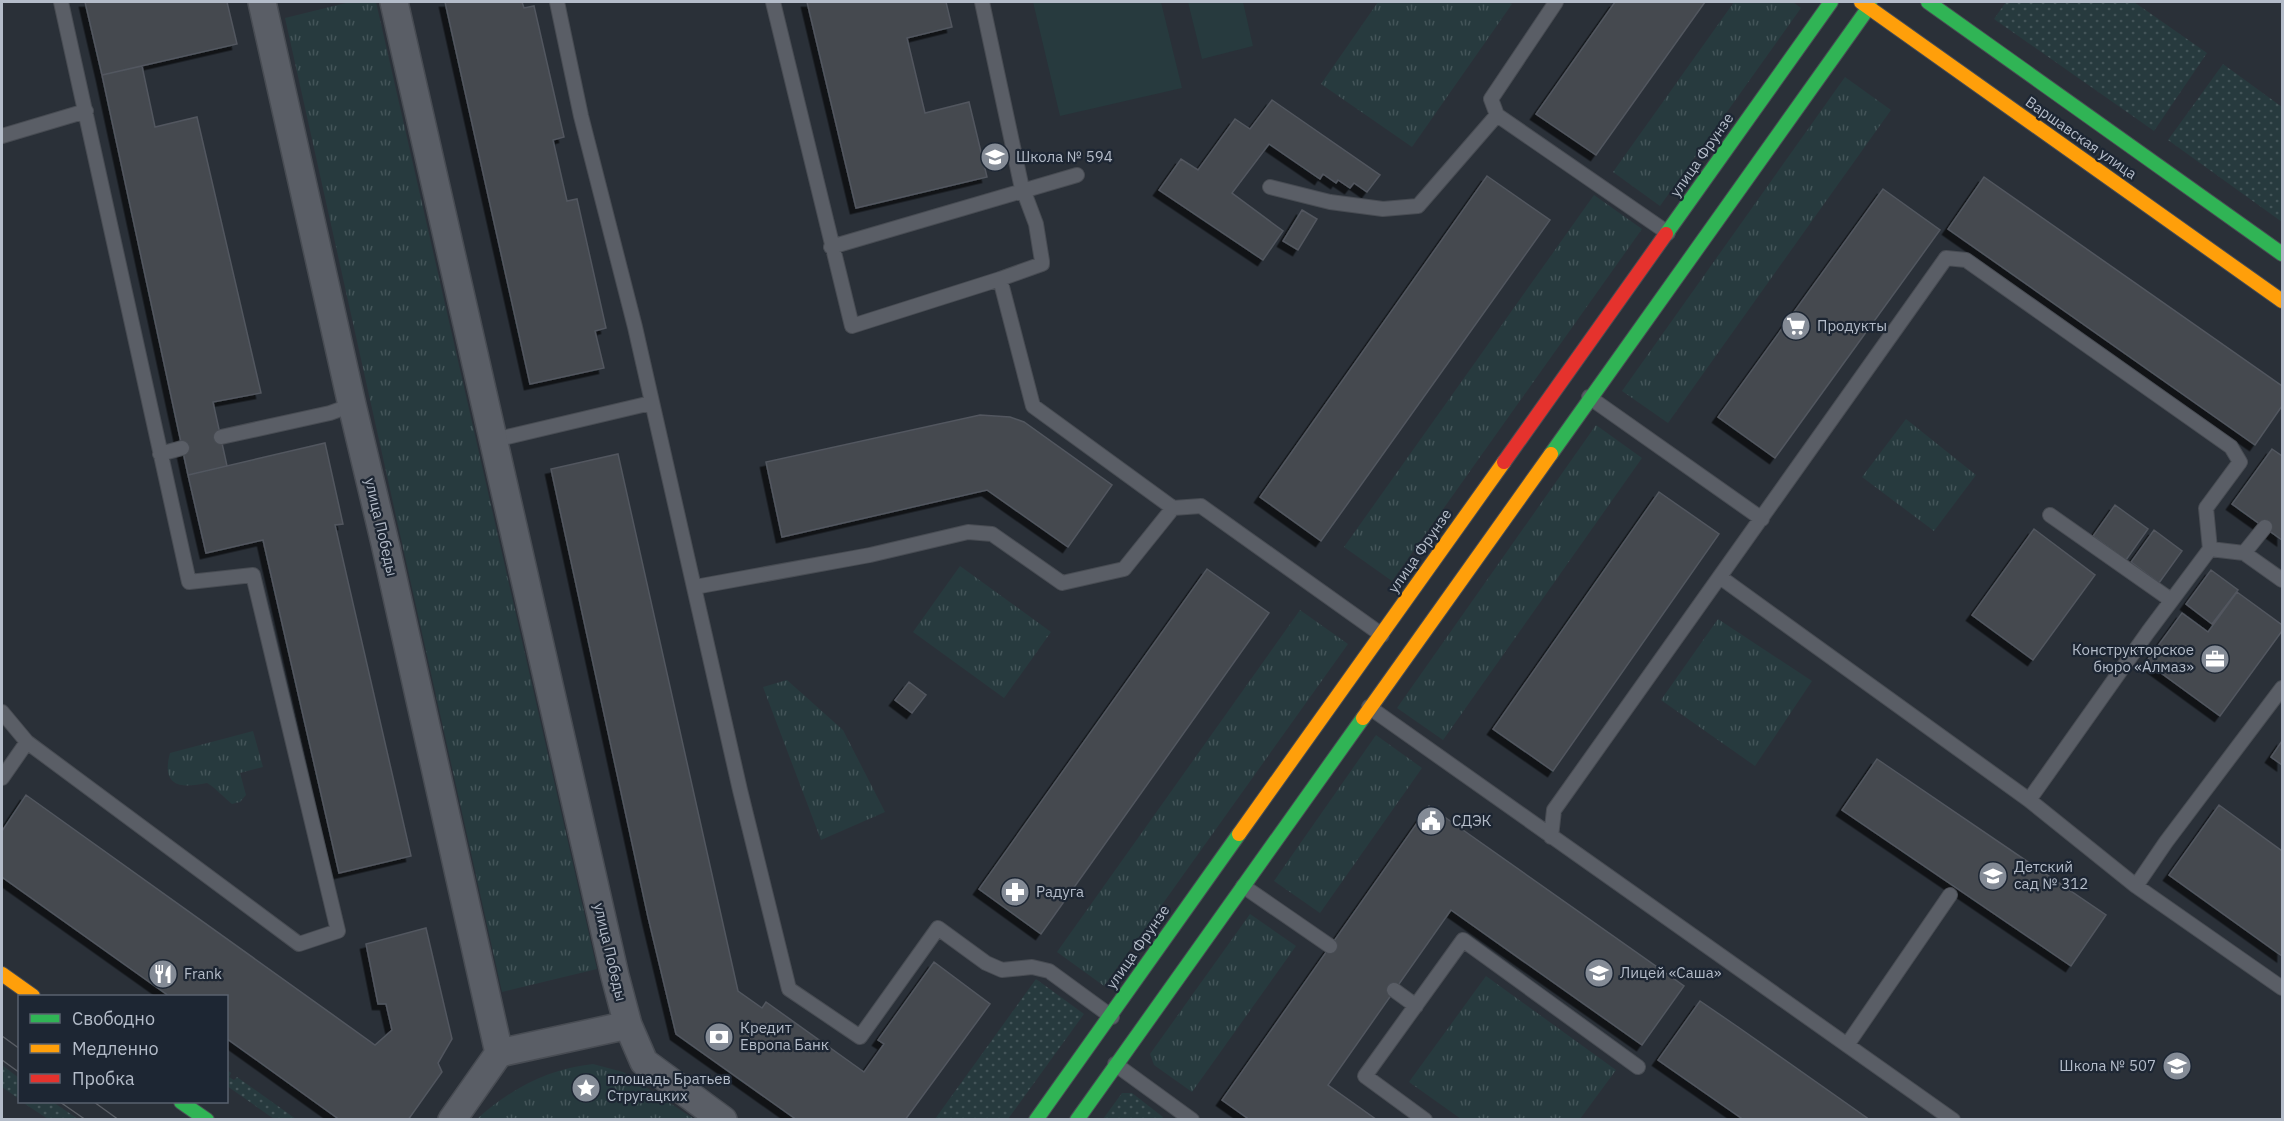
<svg xmlns="http://www.w3.org/2000/svg" width="2284" height="1121" font-family="'IBM Plex Sans',sans-serif">
	<style>
		.grass { fill: url(#grass-dots) }
		.park { fill: url(#park-tufts) }
		.pitch { fill: #273a3e }
		.building { fill: #444950; stroke: #52575f; stroke-width: 1.5; filter: url(#shadow) }
		.lines { fill: none; stroke-linecap: round; stroke-linejoin: round }
		.lane-casing { stroke: #484c53; stroke-width: 16 }
		.street-casing { stroke: #484c53; stroke-width: 30 }
		.fast-casing { stroke: #484c53; stroke-width: 16 }
		.slow-casing { stroke: #484c53; stroke-width: 16 }
		.jam-casing { stroke: #484c53; stroke-width: 16 }
		.lane { stroke: #5a5e66; stroke-width: 14 }
		.street { stroke: #5a5e66; stroke-width: 27 }
		.fast { stroke: #30b455; stroke-width: 14 }
		.slow { stroke: #ff9f0a; stroke-width: 14 }
		.jam { stroke: #e5322d; stroke-width: 14 }
		.tram { stroke: #595d64; stroke-width: 1.5 }
		.labels { text-anchor: middle; stroke-width: 4.5; stroke-linejoin: round; paint-order: stroke }
		.street-label { font-size: 15px; fill: #b4bcc9; stroke: #1d2633 }
		.poi-label { font-size: 15px; fill: #b4bcc9; stroke: #1d2633; text-anchor: start }
	</style>
	<defs>
		<pattern id="grass-dots" width="8" height="8" patternUnits="userSpaceOnUse" patternTransform="scale(1.5)"><rect width="8" height="8" fill="#273a3e"/><path d="M2 2h.1M6 6h.1" fill="none" stroke="#445559" stroke-width="1.8" stroke-linecap="round"/></pattern>
		<pattern id="park-tufts" width="24" height="20" patternUnits="userSpaceOnUse" patternTransform="scale(1.5)"><rect width="24" height="20" fill="#273a3e"/><path d="M3 7l-1-3M5 7V3M7 7l1-3M15 17l-1-3M17 17v-4M19 17l1-3" fill="none" stroke="#445559"/></pattern>
		<filter id="shadow"><feDropShadow dx="-5.5" dy="5.5" stdDeviation="0" flood-color="#0009"/></filter>
	</defs>
	<rect width="100%" height="100%" fill="#2a3038"/>
	<path class="grass" d="M2006,2H2134L2207,53L2154,131L1994,19Z
		M2223,64L2282,107V222L2168,140Z
		M1036,979L1084,1014L1008,1119H935Z
		M2,1065L19,1078V1099L2,1087Z
		M227,1070L231,1073L229,1077L234,1080L237,1077L296,1119H274L227,1086Z
		M1122,1093H1132L1163,1117L1161,1120L1103,1119Z
		M22,1102H53L78,1119H48Z"/>
	<path class="park" d="M350,2H376L597,969L502,992L285,18Z
		M1378,2H1508L1512,4L1412,147L1321,84Z
		M1734,2H1793L1801,8L1660,206L1613,172Z
		M1845,77L1891,110L1668,423L1622,391Z
		M1594,195L1642,229L1392,581L1344,547Z
		M1906,419L1976,475L1934,531L1862,477Z
		M1596,425L1642,458L1443,740L1397,708Z
		M960,566L1051,632L1004,698L913,632Z
		M1300,610L1348,644L1104,986L1057,952Z
		M1718,619L1812,681L1755,766L1661,700Z
		M787,680L843,730L885,812L821,840L763,687Z
		M253,731L263,767L240,773L246,795L240,802L232,804C223,797 217,789 207,783C180,789 161,786 170,753Z
		M1376,735L1422,768L1320,913L1274,881Z
		M1250,914L1296,946L1192,1092L1154,1065L1150,1054Z
		M1486,976L1616,1070L1580,1119H1461L1409,1082Z
		M593,1064L623,1072L694,1119H477C512,1088 547,1069 593,1064Z"/>
	<path class="pitch" d="M1033,2H1161L1182,88L1060,116Z
		M1188,2H1243L1253,46L1202,59Z"/>
	<path class="building" d="M85,2H227L237,44L102,75Z
		M445,2H522L524,8L534,6L564,137L553,140L567,201L577,199L606,328L595,331L604,368L530,384Z
		M807,2H946L952,27L907,38L925,113L969,102L987,177L856,208Z
		M1615,2H1705L1596,155L1536,114Z
		M142,66L155,127L197,117L261,393L213,402L227,466L188,475L102,75Z
		M1272,100L1380,175L1367,192L1354,183L1350,188L1338,180L1336,183L1323,174L1320,179L1269,144L1232,193L1283,231L1263,260L1159,190L1181,159L1198,170L1235,119L1250,129Z
		M1487,176L1550,220L1321,541L1260,497Z
		M1984,177L2282,386V406L2255,445L1948,229Z
		M1883,189L1940,230L1775,458L1718,417Z
		M1302,210L1317,219L1298,250L1283,241Z
		M980,415L1010,417L1024,422L1112,485L1068,547L987,490L782,537L766,462Z
		M325,443L343,524L335,525L411,856L339,873L263,540L206,553L188,475Z
		M2272,449L2282,456V540L2232,504Z
		M618,454L738,991L762,1008L766,1002L864,1072L884,1044L878,1040L934,962L990,1004L905,1120H797L676,1034L648,917L551,469Z
		M1659,492L1719,534L1553,771L1493,729Z
		M2115,505L2148,529L2126,560L2093,536Z
		M2034,529L2095,575L2033,660L1972,615Z
		M2154,530L2182,551L2159,583L2131,562Z
		M1207,569L1269,613L1041,934L979,889Z
		M2211,570L2238,590L2212,624L2186,604Z
		M2237,592L2282,625V631L2220,716L2146,662L2182,613L2208,632Z
		M909,682L926,695L912,713L895,700Z
		M2282,741V765L2271,757Z
		M1877,759L2106,915L2071,966L1842,810Z
		M26,795L375,1045L392,1030L386,1004H378L366,944L426,928L452,1039L438,1063L442,1072L408,1120H340L226,1038V996H169L2,877V831Z
		M2219,805L2282,851V956L2169,875Z
		M1429,806L1684,986L1642,1045L1451,910L1328,1085L1377,1120H1250L1222,1100Z
		M1700,1001L1738,1027L1870,1120H1744L1658,1060Z"/>
	<g class="lines">
		<g class="lane-casing">
			<path id="lane" d="M557,2L581,116L635,327L740,790L789,989L860,1037L938,928L986,963L1002,970L1032,967L1049,971L1112,1017
				M773,2L852,326L1000,279
				M982,2L1021,184L1036,224L1042,261V264L1000,279L1033,406L1173,508L1201,506L1382,635
				M1556,2L1491,99L1497,115L1668,233
				M2,136L86,111
				M1270,187L1330,202L1383,209L1418,206L1497,115
				M831,247L1077,175
				M1589,397L1762,519
				M221,437L330,413L352,405
				M494,440L651,403
				M160,454L182,448
				M2050,515L2171,600
				M2244,553L2282,580
				M1720,577L2029,800L2136,886L2282,988
				M695,587L870,555L968,532L992,534L1062,583L1124,569L1173,508
				M1369,707L1953,1120
				M2,712L27,742L299,944L338,931L253,575L189,582L61,2
				M2,778L27,742
				M2029,800L2148,632L2210,549L2244,553L2265,527
				M1551,837L1554,810L1946,258L1966,260L2231,447L2240,462L2206,508L2210,549
				M1243,886L1330,946
				M2136,886L2166,842L2282,688
				M1394,990L1416,1006
				M1847,1045L1950,895
				M1115,1064L1192,1120
				M1425,1120L1365,1076L1463,940L1638,1067"/>
		</g>
		<g class="street-casing">
			<path id="street" d="M262,2L352,405L385,543L499,1053
				M394,2L615,976L628,1025L644,1062L723,1120
				M452,1120L499,1053L628,1025"/>
		</g>
		<g class="fast-casing">
			<path id="fast" d="M1928,2L2282,254
				M1666,234L1831,2
				M1551,454L1869,7L1870,2
				M181,1102L207,1120
				M1036,1120L1239,834
				M1077,1120L1363,718"/>
		</g>
		<g class="slow-casing">
			<path id="slow" d="M1861,2L2282,301
				M1363,718L1551,454
				M1239,834L1504,462
				M2,974L33,996"/>
		</g>
		<g class="jam-casing">
			<path id="jam" d="M1504,462L1666,234"/>
		</g>
		<use href="#lane" class="lane"/>
		<use href="#street" class="street"/>
		<use href="#fast" class="fast"/>
		<use href="#slow" class="slow"/>
		<use href="#jam" class="jam"/>
		<path class="tram" d="M2,1036L20,1049
			M2,1060L20,1073
			M60,1102L86,1120
			M94,1102L119,1120"/>
	</g>
	<defs>
		<g id="school-disc" transform="scale(1.5)"><circle r="9.5" fill="#848b96" stroke="#1d2633"/><path d="M0-5L7-2L0 1L-7-2ZM-4 1L0 2.5L4 1V4Q0 6-4 4Z" fill="#fff"/></g>
		<g id="supermarket-disc" transform="scale(1.5)"><circle r="9.5" fill="#848b96" stroke="#1d2633"/><path d="M-6-5.5h2.5l.6 2H6L4.5 2H-2.5L-4.4-4H-6ZM-1.5 3.2a1.3 1.3 0 1 0 .1 0ZM3 3.2a1.3 1.3 0 1 0 .1 0Z" fill="#fff"/></g>
		<g id="office-disc" transform="scale(1.5)"><circle r="9.5" fill="#848b96" stroke="#1d2633"/><path d="M-6-3h4V-5.5h4V-3h4V5H-6ZM-1-4.5V-3h2v-1.5ZM-6 0V1H6V0Z" fill="#fff"/></g>
		<g id="civic-disc" transform="scale(1.5)"><circle r="9.5" fill="#848b96" stroke="#1d2633"/><path d="M-.6-6.5H3V-4.5H.6V-3L4-1V1h2V6H-6V1h2V-1L-.6-3ZM-1.2 2.5V6h2.4V2.5Z" fill="#fff"/></g>
		<g id="pharmacy-disc" transform="scale(1.5)"><circle r="9.5" fill="#848b96" stroke="#1d2633"/><path d="M-2-6h4v4h4v4h-4v4h-4v-4h-4v-4h4Z" fill="#fff"/></g>
		<g id="restaurant-disc" transform="scale(1.5)"><circle r="9.5" fill="#848b96" stroke="#1d2633"/><path d="M-5-6h1v4h1v-4h1v4h1v-4h1v5L-1.5 .5V6h-2V.5L-5-1ZM5-6V6H3V1.5H1.5Q1.5-4 5-6Z" fill="#fff"/></g>
		<g id="bank-disc" transform="scale(1.5)"><circle r="9.5" fill="#848b96" stroke="#1d2633"/><path d="M-6-4H6V4H-6ZM0-2.3a2.3 2.3 0 1 0 0 4.6a2.3 2.3 0 1 0 0-4.6Z" fill="#fff"/></g>
		<g id="sight-disc" transform="scale(1.5)"><circle r="9.5" fill="#848b96" stroke="#1d2633"/><path d="M0-6L1.8-2.2L6-1.7L2.9 1.2L3.7 5.4L0 3.3L-3.7 5.4L-2.9 1.2L-6-1.7L-1.8-2.2Z" fill="#fff"/></g>
	</defs>
	<g fill-rule="evenodd">
		<use href="#school-disc" x="995" y="157"/>
		<use href="#supermarket-disc" x="1796" y="326"/>
		<use href="#office-disc" x="2215" y="659"/>
		<use href="#civic-disc" x="1431" y="821"/>
		<use href="#school-disc" x="1993" y="876"/>
		<use href="#pharmacy-disc" x="1015" y="892"/>
		<use href="#school-disc" x="1599" y="973"/>
		<use href="#restaurant-disc" x="163" y="974"/>
		<use href="#bank-disc" x="719" y="1037"/>
		<use href="#school-disc" x="2177" y="1066"/>
		<use href="#sight-disc" x="586" y="1088"/>
	</g>
	<g class="labels">
		<g class="street-label">
			<text transform="translate(2081 138) rotate(35)" y="5">Варшавская улица</text>
			<text transform="translate(1702 155) rotate(-55)" y="5">улица Фрунзе</text>
			<text transform="translate(381 527) rotate(77)" y="5">улица Победы</text>
			<text transform="translate(1420 551) rotate(-55)" y="5">улица Фрунзе</text>
			<text transform="translate(1138 947) rotate(-55)" y="5">улица Фрунзе</text>
			<text transform="translate(610 952) rotate(77)" y="5">улица Победы</text>
		</g>
		<g class="poi-label">
			<text x="1016" y="162">Школа № 594</text>
			<text x="1817" y="331">Продукты</text>
			<text x="2194" y="655" text-anchor="end">Конструкторское<tspan x="2194" dy="17">бюро «Алмаз»</tspan></text>
			<text x="1452" y="826">СДЭК</text>
			<text x="2014" y="872">Детский<tspan x="2014" dy="17">сад № 312</tspan></text>
			<text x="1036" y="897">Радуга</text>
			<text x="1620" y="978">Лицей «Саша»</text>
			<text x="184" y="979">Frank</text>
			<text x="740" y="1033">Кредит<tspan x="740" dy="17">Европа Банк</tspan></text>
			<text x="2156" y="1071" text-anchor="end">Школа № 507</text>
			<text x="607" y="1084">площадь Братьев<tspan x="607" dy="17">Стругацких</tspan></text>
		</g>
	</g>
	<rect width="2284" height="1121" fill="none" stroke="#b4bcc9" stroke-width="6"/>
	<rect x="18" y="995" width="210" height="108" fill="#1d2633" stroke="#59626f" stroke-width="1.5"/>
	<rect x="30" y="1014" width="30" height="9" fill="#30b455" stroke="#59626f" stroke-width="1.5"/>
	<text x="72" y="1025" font-size="18" fill="#b4bcc9">Свободно</text>
	<rect x="30" y="1044" width="30" height="9" fill="#ff9f0a" stroke="#59626f" stroke-width="1.5"/>
	<text x="72" y="1055" font-size="18" fill="#b4bcc9">Медленно</text>
	<rect x="30" y="1074" width="30" height="9" fill="#e5322d" stroke="#59626f" stroke-width="1.5"/>
	<text x="72" y="1085" font-size="18" fill="#b4bcc9">Пробка</text>
</svg>
